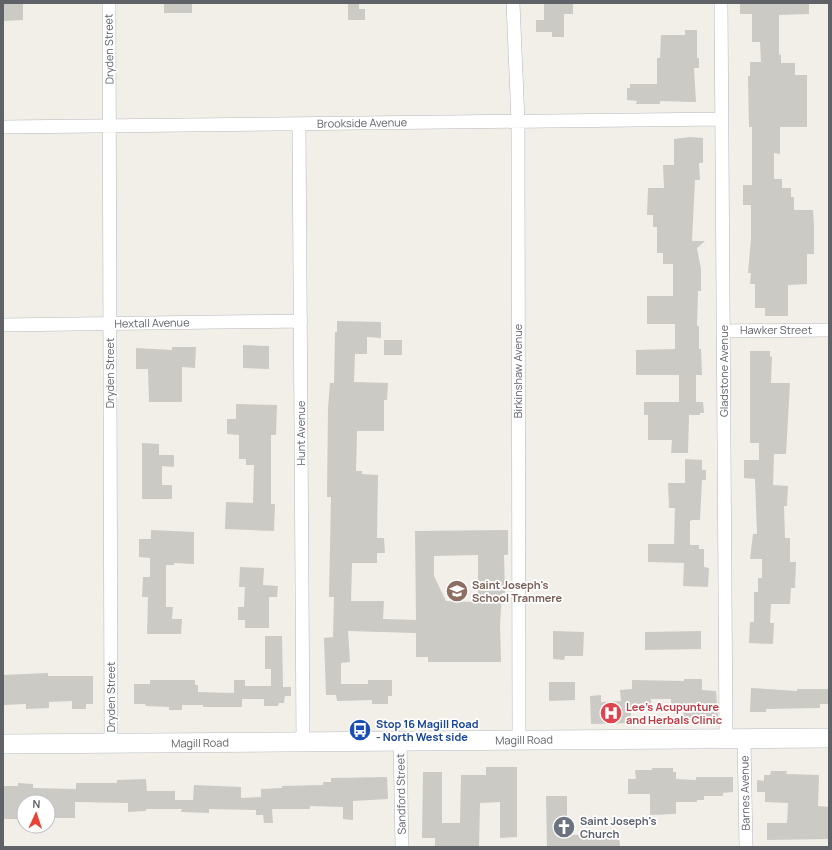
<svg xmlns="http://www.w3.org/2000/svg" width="832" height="850" font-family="Manrope,sans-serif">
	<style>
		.building { fill: #cccac5; fill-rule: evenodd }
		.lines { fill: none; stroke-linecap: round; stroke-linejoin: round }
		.minor-casing { stroke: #b5b8bc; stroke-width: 14 }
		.secondary-casing { stroke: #b6babf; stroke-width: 20 }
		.minor { stroke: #fff; stroke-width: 13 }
		.secondary { stroke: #fff; stroke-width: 19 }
		.labels { text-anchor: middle; stroke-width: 3.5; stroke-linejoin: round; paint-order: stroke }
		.street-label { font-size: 11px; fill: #5f6368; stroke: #fff }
		.education-label { font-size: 11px; font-weight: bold; fill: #785e54; stroke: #fff; text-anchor: start }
		.health-label { font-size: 11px; font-weight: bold; fill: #be3a42; stroke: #fff; text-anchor: start }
		.transit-label { font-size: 11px; font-weight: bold; fill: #164399; stroke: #fff; text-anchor: start }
		.worship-label { font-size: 11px; font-weight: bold; fill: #5b616d; stroke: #fff; text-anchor: start }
	</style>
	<rect width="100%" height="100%" fill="#f1efe8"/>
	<path class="building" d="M3,3H23V20L3,21Z
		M164,3H192V13H164Z
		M348,3H359V9H365V20H348Z
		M544,3H573V14H564V37H552V32H536V20H544Z
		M740,3H809V14L779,15V55L781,54V63H795V75H807V127H780V154L774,153V179H782V188H791V197H794V210H813L814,226V254H807V284L788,285V316H765V308H755V284H750L751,273H748L751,239V205H743V185H752V127H749L748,76H750V62H761L760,42H752V14H740Z
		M685,30H697V58H699V68H694L696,102L660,101V104H636L637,101L627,100V88H630V84H657V58H660L661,35H685Z
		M690,137L703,138V163H699L700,180H695L692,241H705L697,248L701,269V291H698L697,326H699V349H701L702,375H696V402H703L704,413H700V415H689L688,453H671L672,440H648V415H644V402H679V375H636V350L675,349V324H647V296H673V264H663V253H657V227H653V215H647L648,188H664L663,165H674V139Z
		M337,321L381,322V338L367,337V354H355L354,382L388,383L387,400H384V431H357L356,471H362V474L378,475L377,538H384L385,553H377V563H352L351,601H384L383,619L416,620L415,531L508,530V555H504L505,593H502L500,625L501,662H428V657H416V633L348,631L350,662L341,663V684H368V680H392V696H388V704H372V700L337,701L336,695H326L324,638L333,637L334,597H329L331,497H327L328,408L330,383H334L335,332H337ZM478,555V602L446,601L434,576V556Z
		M384,340H402V355H384Z
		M243,345L269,346V369L243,368Z
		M172,347H196L195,368L182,367V402H149L148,369H136V348L172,350Z
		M750,351H770V357L772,356L771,383H790L786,454H774L773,485L788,486L787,506H784L785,538H790V562H796L795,588H791L790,604H771L770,623H774L773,644L749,643L750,622H754V592H758V578H762V559H750L753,534H757L755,479L744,478V460H759V443H750Z
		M236,404L277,405L276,435H271V504H275L274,531L225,529L226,502L253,503L254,465H246V459H239V435L227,434V419H236Z
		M142,443L159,444V455H174V467L162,466V485H172V499H142Z
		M685,459L702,460V470H706V480H702L700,520H692L690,521V545H699V549H704V567L709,568L708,587L683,586L684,563L648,562V544H674L675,508H669L668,483H685Z
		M151,530L194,532V564L174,563V565H166V607H173L172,619H182L181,634H147L148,597H142L143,577H150V558L139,557V539H151Z
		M240,567L264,568L263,585L278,586L277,597H269V628H245V620H238V607H244L245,587H239Z
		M553,631L584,632L583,656H565L564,660L553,659Z
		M701,631V649L645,650V632Z
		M265,636H282L283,687H291V696H285L284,703H279L278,706H264V699H242V707H203V705H182V710H169V707L146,706L145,704H134V684H150V680H195V685H198V692L234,693V680H245V686H271V669H265Z
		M48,673V676H93V704H86V709H72V701L49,702V708L26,709V704L3,705V675Z
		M684,679H702V690L716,691L718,718L712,724L683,723L684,704H671V699H651V707H631V723L591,724L590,696L601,695V702L621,701L620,690L632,689V680L684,681Z
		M549,682H575V700L549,701Z
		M751,688L797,691V689H829V704H820V708L766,709V712H750Z
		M486,767H517V837L500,838V802L480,803L479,847H435V838H422L423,772H442V823H460L461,775H486Z
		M652,768H673V772H676V779L696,780V777H733V792L723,793V796H704V800H697V802H676V814L650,815V794H628V779H636L635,770H652Z
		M771,771H787L786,774L819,775L818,806L829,807V839L767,840V823H787L788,803L765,802V792H757V780L764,781V775H770Z
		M387,777L388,799L353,801V820L343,819V807L310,806V809H272L273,823H264L263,815H256V810L209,809V813L181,812L182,809H146V811L128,812V803L75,802V818H48V802H24V819H3V786H18V783L33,784V788L76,789V783H117V780L146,779L147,791H175V800H193L194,785L241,787V798L261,797V789L282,788V786L323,785V782H331V778Z
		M546,796H567V835L619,834L620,847H547Z"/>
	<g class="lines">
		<g class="minor-casing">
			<path id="minor" d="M109,3L111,744
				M513,3L518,121L519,740
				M721,3L726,738
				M299,124L303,742
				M3,127L722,119
				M3,325L301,321
				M723,331L829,330
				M744,738L746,847
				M400,741L402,847"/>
		</g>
		<g class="secondary-casing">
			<path id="secondary" d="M3,744L829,738"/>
		</g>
		<use href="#minor" class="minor"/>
		<use href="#secondary" class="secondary"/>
	</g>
	<defs>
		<g id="school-disc" transform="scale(1.15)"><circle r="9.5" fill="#8d6e63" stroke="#fff"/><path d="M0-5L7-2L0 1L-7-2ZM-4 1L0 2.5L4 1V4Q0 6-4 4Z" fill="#fff"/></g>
		<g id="hospital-disc" transform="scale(1.15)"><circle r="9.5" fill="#e0444e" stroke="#fff"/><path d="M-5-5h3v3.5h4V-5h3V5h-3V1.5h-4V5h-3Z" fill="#fff"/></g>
		<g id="bus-disc" transform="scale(1.15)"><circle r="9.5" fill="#1a4fb4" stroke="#fff"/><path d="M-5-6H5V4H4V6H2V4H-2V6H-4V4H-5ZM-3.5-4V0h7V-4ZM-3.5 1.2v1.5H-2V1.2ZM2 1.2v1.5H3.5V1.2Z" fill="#fff"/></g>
		<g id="church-disc" transform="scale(1.15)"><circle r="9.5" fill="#6b7280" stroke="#fff"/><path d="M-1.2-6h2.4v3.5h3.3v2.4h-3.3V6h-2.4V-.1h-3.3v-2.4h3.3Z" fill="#fff"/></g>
	</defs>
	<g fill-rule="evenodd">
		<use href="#school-disc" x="457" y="591"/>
		<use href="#hospital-disc" x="611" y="713"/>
		<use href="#bus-disc" x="360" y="730"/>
		<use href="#church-disc" x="564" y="827"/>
	</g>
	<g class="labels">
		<g class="street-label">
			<text transform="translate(109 49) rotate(-91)" y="4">Dryden Street</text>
			<text transform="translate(362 123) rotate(-1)" y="4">Brookside Avenue</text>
			<text transform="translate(152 323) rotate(-1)" y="4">Hextall Avenue</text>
			<text x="776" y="334">Hawker Street</text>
			<text transform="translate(518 371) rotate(-90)" y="4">Birkinshaw Avenue</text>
			<text transform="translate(724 371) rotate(-90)" y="4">Gladstone Avenue</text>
			<text transform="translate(110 373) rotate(-90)" y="4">Dryden Street</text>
			<text transform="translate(301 433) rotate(-90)" y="4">Hunt Avenue</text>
			<text transform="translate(111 697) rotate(-90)" y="4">Dryden Street</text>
			<text transform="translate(524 740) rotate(-1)" y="4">Magill Road</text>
			<text transform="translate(200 743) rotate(-1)" y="4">Magill Road</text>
			<text transform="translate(745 793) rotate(-91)" y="4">Barnes Avenue</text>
			<text transform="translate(401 794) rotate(-91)" y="4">Sandford Street</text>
		</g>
		<g class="education-label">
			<text x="472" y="589">Saint Joseph's<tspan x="472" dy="13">School Tranmere</tspan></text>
		</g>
		<g class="health-label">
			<text x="626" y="711">Lee's Acupunture<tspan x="626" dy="13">and Herbals Clinic</tspan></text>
		</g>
		<g class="transit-label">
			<text x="376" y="728">Stop 16 Magill Road<tspan x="376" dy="13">- North West side</tspan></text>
		</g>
		<g class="worship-label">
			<text x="580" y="825">Saint Joseph's<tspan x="580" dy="13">Church</tspan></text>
		</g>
	</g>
	<rect width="832" height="850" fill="none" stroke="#5f6368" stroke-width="8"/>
	<g transform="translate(36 814) rotate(3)"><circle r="19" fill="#ffffff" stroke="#bfc1c3"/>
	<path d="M0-3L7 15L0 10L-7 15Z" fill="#ea4335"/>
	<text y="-6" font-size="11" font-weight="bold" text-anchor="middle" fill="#5f6368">N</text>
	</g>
</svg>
